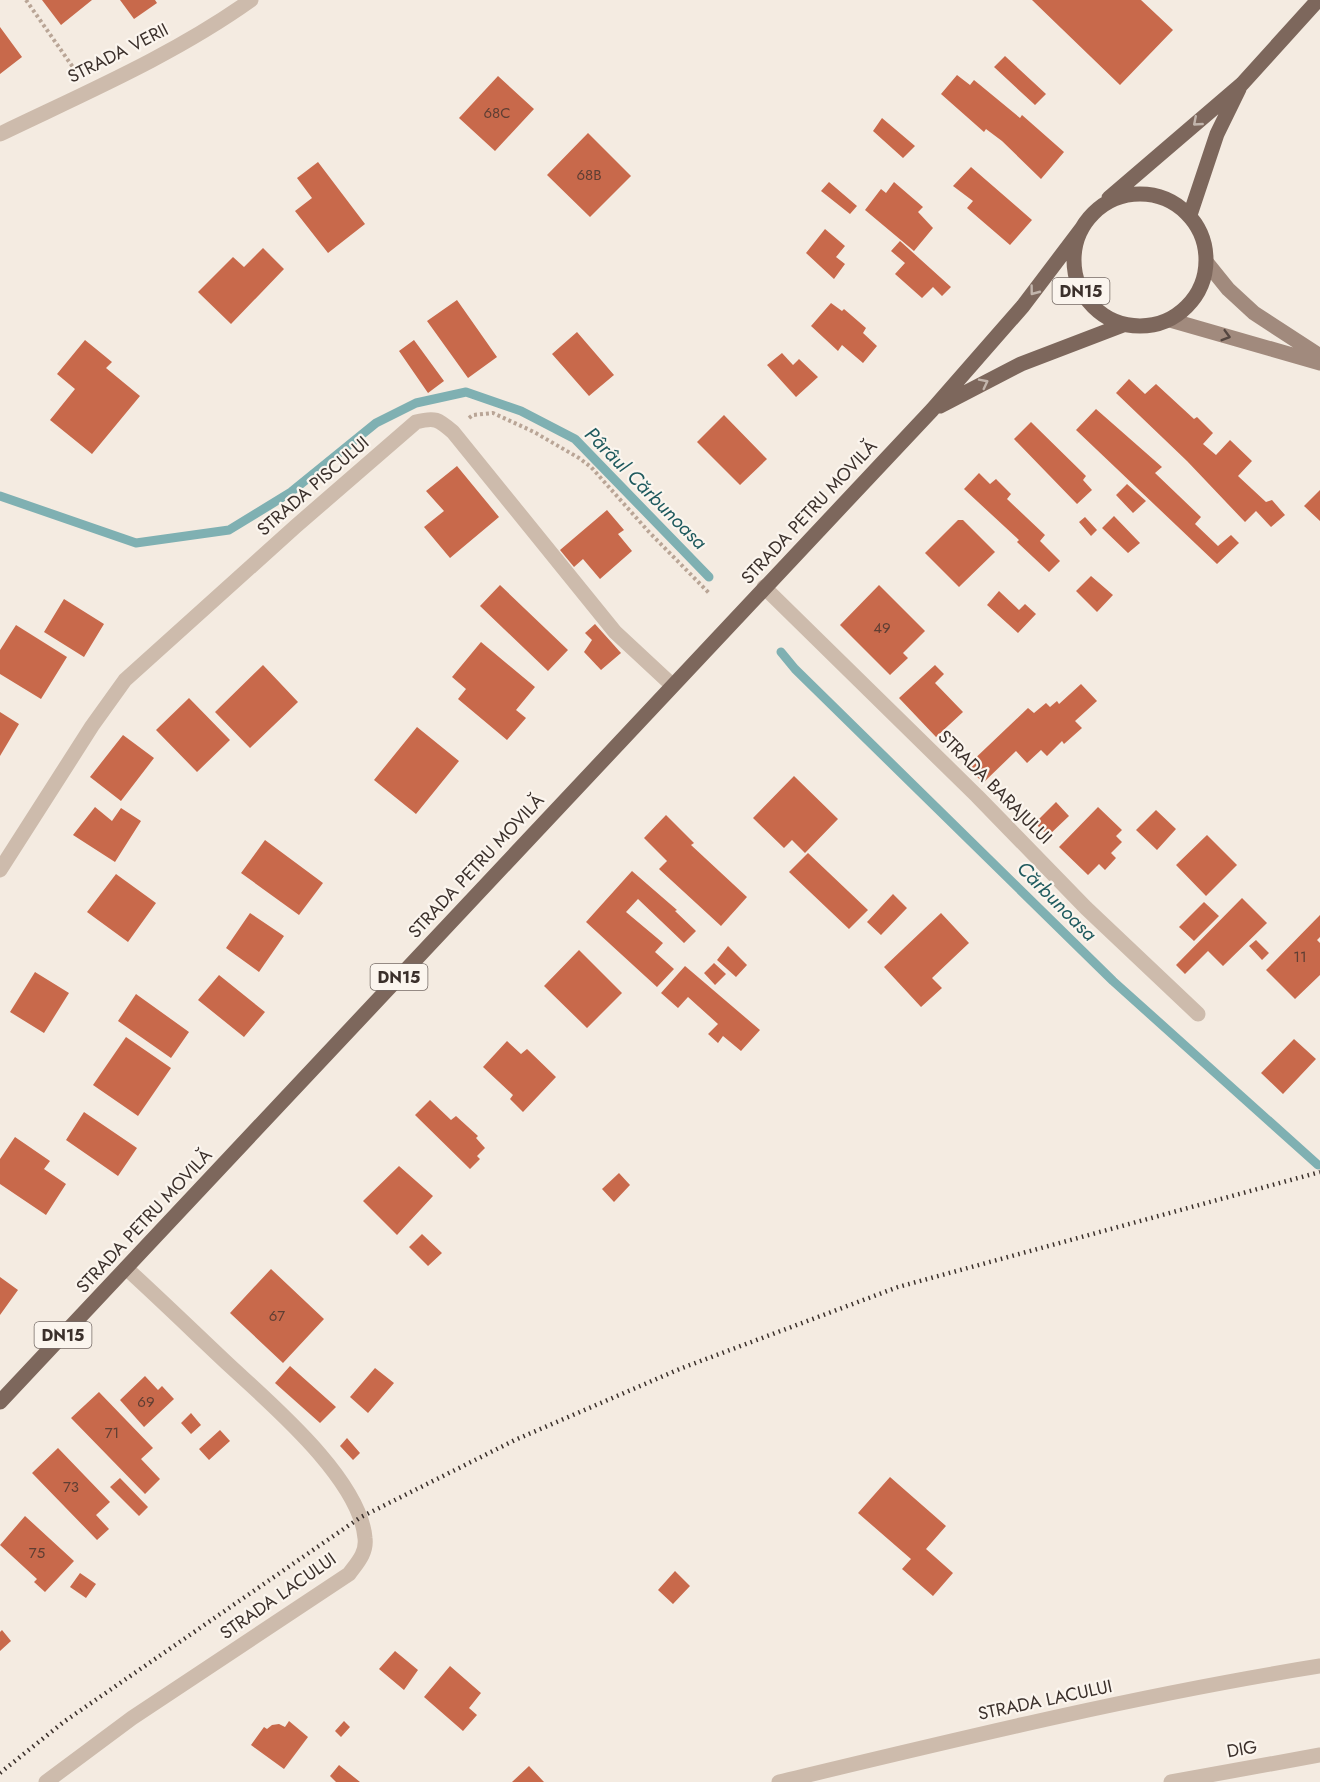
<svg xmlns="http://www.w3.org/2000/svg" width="1320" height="1782" font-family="Jost,sans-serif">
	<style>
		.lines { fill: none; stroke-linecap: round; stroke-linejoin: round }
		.stream { stroke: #7fb0b2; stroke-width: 9 }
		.building { fill: #c8694b }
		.path { stroke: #b9a596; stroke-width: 4; stroke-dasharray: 3 3; stroke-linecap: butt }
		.lane { stroke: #cdbbac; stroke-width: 15 }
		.street { stroke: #cdbbac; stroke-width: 15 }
		.secondary { stroke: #a18a7d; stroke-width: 15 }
		.primary { stroke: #7d675c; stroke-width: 15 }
		.rail { stroke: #3b302b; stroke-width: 4.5; stroke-dasharray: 1.5 4.5; stroke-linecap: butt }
		.oneway { stroke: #c2b5ac }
		.oneway2 { stroke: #544640 }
		.labels { text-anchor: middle; stroke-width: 4.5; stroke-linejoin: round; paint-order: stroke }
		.number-label { font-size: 15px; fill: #5e3e33 }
		.shield { fill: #fbf5ee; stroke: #756b66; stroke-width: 1.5 }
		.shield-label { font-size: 16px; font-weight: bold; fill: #3b302b }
		.street-label { font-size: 18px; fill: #3b302b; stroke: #fbf5ee }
		.water-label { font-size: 20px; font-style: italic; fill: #1f5a5e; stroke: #fbf5ee }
	</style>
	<rect width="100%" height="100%" fill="#f4ebe1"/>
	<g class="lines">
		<path class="stream" d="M0,496L136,543L229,530L291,492L376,423L416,403L466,392L521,411L575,439L709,577
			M781,652L795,669L1113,981L1318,1165"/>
	</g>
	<path class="building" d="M42,0H92L61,25Z
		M120,0H155L157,3L134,19Z
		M1032,0H1141L1173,30L1120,85Z
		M0,27L22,57L0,74Z
		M1005,56L1046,94L1035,105L994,67Z
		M957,75L970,85L974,80L1020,118L1022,115L1064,152L1041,179L1002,141L986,129L984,132L941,94Z
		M498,76L534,109L495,151L459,118Z
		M882,118L915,146L903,158L873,131Z
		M588,133L631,176L590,217L547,175Z
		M318,162L365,224L328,253L295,211L312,198L297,178Z
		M971,167L1032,220L1010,245L967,208L973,201L953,186Z
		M829,182L857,206L850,214L821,191Z
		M894,182L923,207L918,212L933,228L914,251L865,210L881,189L886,193Z
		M825,229L845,246L836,257L845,264L834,279L806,253Z
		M900,241L951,287L942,296L933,287L922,298L895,274L905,263L891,251Z
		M263,248L284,269L231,324L198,292L233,257L244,267Z
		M457,300L497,357L468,378L427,321Z
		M831,303L842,311L844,309L866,328L863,333L877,346L863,363L842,345L838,351L811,326Z
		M577,332L614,375L589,396L552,354Z
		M85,340L112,362L106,368L140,396L92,454L50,420L75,389L57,374Z
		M414,340L444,381L428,393L399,351Z
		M782,353L793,365L799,359L818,377L796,397L767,365Z
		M1129,379L1145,394L1156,384L1194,419L1197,417L1213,433L1203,444L1216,455L1230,440L1252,461L1238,476L1266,502L1272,500L1285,515L1271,527L1256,511L1245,522L1187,461L1116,393Z
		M1096,409L1162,467L1155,473L1201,517L1195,524L1218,546L1231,535L1239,543L1217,564L1076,430Z
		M724,415L767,459L740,485L697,442Z
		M1031,422L1086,476L1083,480L1092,490L1077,504L1014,439Z
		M457,466L499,517L450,558L424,527L444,511L426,491Z
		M979,473L990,484L996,479L1011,494L1007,499L1045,535L1040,541L1060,561L1049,572L1017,542L1019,540L964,489Z
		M1127,484L1146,501L1133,513L1116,495Z
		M1320,490V521L1304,506Z
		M607,510L624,530L618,534L632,551L600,579L583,559L574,567L560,550Z
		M1114,516L1140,543L1128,553L1102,528Z
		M1085,517L1097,530L1091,536L1079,522Z
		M958,520H963L995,552L959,587L925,553Z
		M1091,576L1113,595L1097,612L1076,591Z
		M500,585L568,650L548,671L480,606Z
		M879,585L925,631L903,653L908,658L890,675L840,625Z
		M999,591L1019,610L1025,604L1036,614L1018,633L987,605Z
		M64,599L104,624L84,657L44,632Z
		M595,624L621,653L601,670L584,652L592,640L585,633Z
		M16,625L67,657L41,699L0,674V650Z
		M481,642L535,687L516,710L526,718L507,740L458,699L466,689L452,677Z
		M263,665L298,702L250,748L215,712Z
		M935,665L944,674L935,683L963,712L936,737L899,698Z
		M1081,684L1097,701L1075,721L1082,728L1064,744L1062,741L1047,756L1041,750L1027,763L1016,751L983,783L967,766L1028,708L1034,713L1046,703L1050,707L1057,701L1059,704Z
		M189,698L230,740L197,772L156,730Z
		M0,712L19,724L0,756Z
		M417,727L459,761L416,814L374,780Z
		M123,735L154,758L121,801L90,777Z
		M794,776L838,819L805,853L792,840L784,848L753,818Z
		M1056,802L1069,816L1048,836L1035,823Z
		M95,807L112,821L121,808L141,821L115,862L73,835Z
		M1098,807L1122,830L1116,836L1122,842L1111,853L1116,858L1105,870L1099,864L1088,875L1059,847Z
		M1156,810L1176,829L1157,850L1136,830Z
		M666,815L694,843L691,845L747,897L721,926L659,869L667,861L644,838Z
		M1207,835L1237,865L1206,896L1176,865Z
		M265,840L323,883L299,915L241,873Z
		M808,853L868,910L849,929L789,872Z
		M632,871L677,910L675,911L696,931L684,943L638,899L626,912L663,943L655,952L674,969L657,987L586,922Z
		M116,874L156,903L128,942L87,912Z
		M893,894L907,908L881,935L867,922Z
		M1242,898L1267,923L1223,966L1208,951L1185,974L1176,965Z
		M1204,902L1219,916L1194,941L1179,927Z
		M250,913L284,936L259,972L226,948Z
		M941,913L969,943L932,978L942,988L921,1007L884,967Z
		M1320,915V937L1317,940L1320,943V975L1295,999L1266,970Z
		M1256,940L1269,953L1262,960L1249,946Z
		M728,946L747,965L736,977L717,960Z
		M579,950L622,993L587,1028L544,986Z
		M714,963L726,974L715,985L704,973Z
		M685,966L760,1030L741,1051L723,1036L718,1043L708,1034L718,1024L688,997L678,1008L661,993Z
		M35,972L69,993L44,1033L10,1012Z
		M219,975L265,1012L244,1037L198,1000Z
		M136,994L189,1032L171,1058L118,1021Z
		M126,1037L171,1068L138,1116L93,1085Z
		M1294,1039L1316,1059L1283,1094L1261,1073Z
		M507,1041L521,1054L527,1049L556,1077L523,1112L510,1099L513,1095L483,1067Z
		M430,1100L451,1120L456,1116L478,1136L476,1138L485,1148L477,1156L480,1159L470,1169L415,1115Z
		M84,1112L137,1148L118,1176L66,1140Z
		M15,1137L50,1161L44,1169L66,1184L46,1215L0,1184V1159Z
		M399,1166L433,1196L397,1235L363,1201Z
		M619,1173L630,1185L614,1202L602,1189Z
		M422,1234L442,1253L428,1266L409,1247Z
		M271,1269L324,1319L283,1363L230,1313Z
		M0,1277L18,1290L0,1315Z
		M290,1366L336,1407L320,1423L275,1383Z
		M375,1368L394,1383L368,1413L350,1397Z
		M145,1376L158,1390L162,1386L174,1399L144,1427L120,1400Z
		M99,1392L153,1448L141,1459L160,1479L145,1494L71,1418Z
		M191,1413L201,1425L191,1434L181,1423Z
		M220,1430L230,1441L209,1460L199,1449Z
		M347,1438L360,1453L353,1460L340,1446Z
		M58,1448L110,1502L96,1515L109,1529L97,1540L32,1473Z
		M890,1477L946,1526L926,1549L953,1573L933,1596L902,1569L911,1559L858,1513Z
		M120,1478L148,1507L139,1516L110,1487Z
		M25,1516L74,1561L45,1592L34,1582L37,1579L0,1545Z
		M675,1571L690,1586L673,1604L658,1590Z
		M80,1573L96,1584L86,1598L70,1587Z
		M2,1630L11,1641L0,1651V1632Z
		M395,1651L418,1670L404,1690L379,1669Z
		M450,1666L481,1693L469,1708L477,1715L463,1731L424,1697Z
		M289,1721L308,1737L284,1769L251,1745L264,1727L267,1729L272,1725L279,1724L285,1727Z
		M344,1721L350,1727L341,1737L335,1731Z
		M339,1765L360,1782H336L330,1776Z
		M529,1766L544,1782H512Z"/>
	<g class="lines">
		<path class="path" d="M26,0L77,73
			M469,418L473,415L493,413L534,432L579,458L591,467L649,532L709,593"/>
		<path class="lane" d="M1171,1782L1320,1755"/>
		<path class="street" d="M0,134C85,93 174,55 251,0
			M764,587L977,796L1086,908L1198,1014
			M0,870L92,726L125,680L296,526L416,422C435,417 438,419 453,432L615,632L672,685
			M46,1782L132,1718L349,1574C357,1563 367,1553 365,1538C360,1479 271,1404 229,1365C195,1333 161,1300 126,1268
			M779,1782C958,1739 1138,1695 1320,1666"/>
		<path class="secondary" d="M1207,263L1228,289L1254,313L1320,356
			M1170,320L1320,363"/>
		<path class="primary" d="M1074 260a66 66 0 1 1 132 0a66 66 0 1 1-132 0Z
			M1109,198L1242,84L1318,0
			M1190,215L1217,134L1239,89
			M940,406L1021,364L1123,325
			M0,1402L932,410L1023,306L1082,228"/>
		<path class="rail" d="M0,1773L65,1721L361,1517L515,1440L682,1368L898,1287L1320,1172"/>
	</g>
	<defs><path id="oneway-chevron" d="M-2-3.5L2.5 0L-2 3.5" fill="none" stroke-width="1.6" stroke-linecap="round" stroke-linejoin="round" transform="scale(1.5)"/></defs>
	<g class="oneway">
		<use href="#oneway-chevron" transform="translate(1197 122) rotate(139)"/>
		<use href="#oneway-chevron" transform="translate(1034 291) rotate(127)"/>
		<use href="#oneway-chevron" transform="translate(984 383) rotate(-27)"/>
	</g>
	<use class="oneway2" href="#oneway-chevron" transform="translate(1226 336) rotate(16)"/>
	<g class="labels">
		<g class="number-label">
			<text x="497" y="118">68C</text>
			<text x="589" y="180">68B</text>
			<text x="882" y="633">49</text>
			<text x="1300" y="962">11</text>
			<text x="277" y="1321">67</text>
			<text x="146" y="1407">69</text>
			<text x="112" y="1438">71</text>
			<text x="71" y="1492">73</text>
			<text x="37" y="1558">75</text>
		</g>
		<g class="shield">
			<rect x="1052.5" y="278" width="57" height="26" rx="4.5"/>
			<rect x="370.5" y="964" width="57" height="26" rx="4.5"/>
			<rect x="34.5" y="1322" width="57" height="26" rx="4.5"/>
		</g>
		<g class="shield-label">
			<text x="1081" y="297">DN15</text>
			<text x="399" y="983">DN15</text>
			<text x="63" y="1341">DN15</text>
		</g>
		<g class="street-label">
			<text transform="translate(118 53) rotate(-27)" y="6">STRADA VERII</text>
			<text transform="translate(313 486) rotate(-41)" y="6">STRADA PISCULUI</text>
			<text transform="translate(809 512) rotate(-47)" y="6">STRADA PETRU MOVILĂ</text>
			<text transform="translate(995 787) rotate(45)" y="6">STRADA BARAJULUI</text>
			<text transform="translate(476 866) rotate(-47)" y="6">STRADA PETRU MOVILĂ</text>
			<text transform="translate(144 1221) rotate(-47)" y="6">STRADA PETRU MOVILĂ</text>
			<text transform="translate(278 1596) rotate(-35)" y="6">STRADA LACULUI</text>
			<text transform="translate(1045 1700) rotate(-12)" y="6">STRADA LACULUI</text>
			<text transform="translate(1242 1749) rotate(-10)" y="6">DIG</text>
		</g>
		<g class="water-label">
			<text transform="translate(646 488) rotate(45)" y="7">Pârâul Cărbunoasa</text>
			<text transform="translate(1057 901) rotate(45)" y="7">Cărbunoasa</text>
		</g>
	</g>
</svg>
